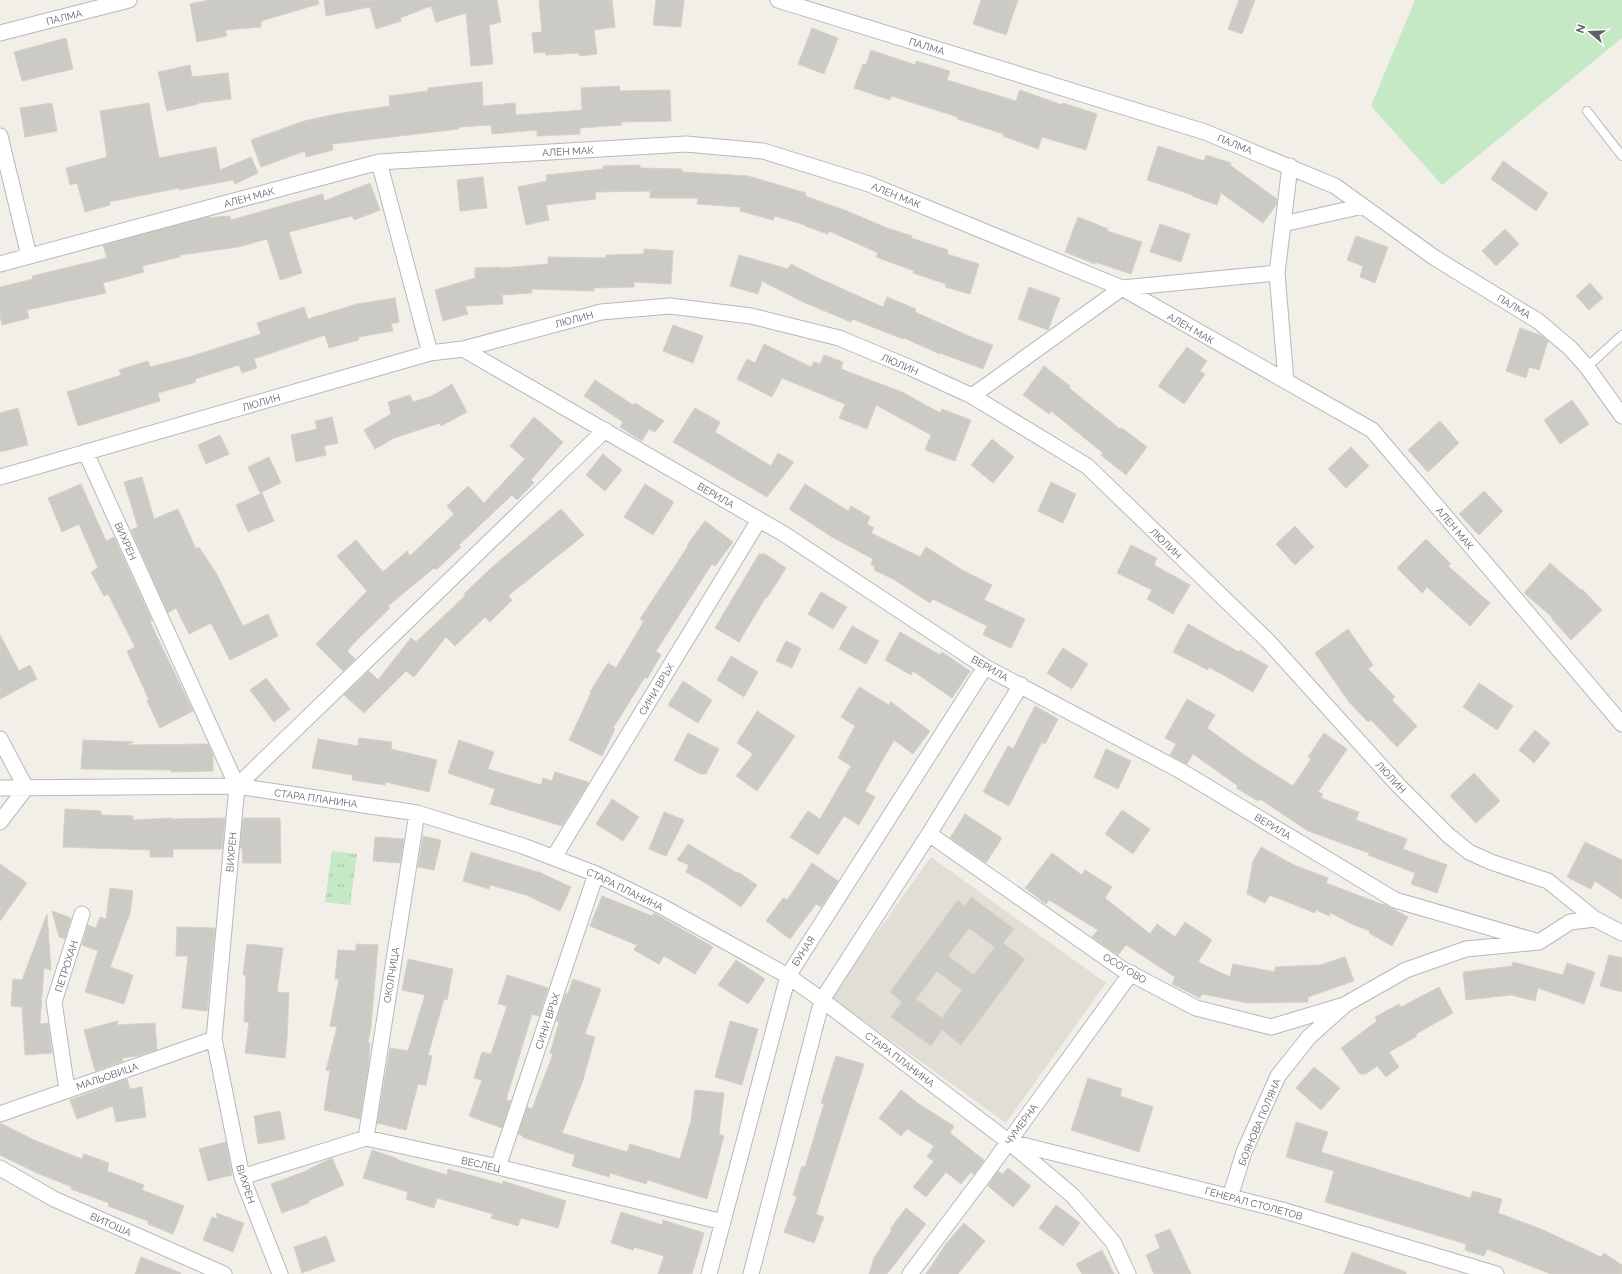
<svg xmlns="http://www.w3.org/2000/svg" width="1622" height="1274" font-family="Raleway,sans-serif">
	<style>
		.education { fill: #e1ded6 }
		.grass { fill: #c5e8c5 }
		.park { fill: url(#park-tufts) }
		.building { fill: #cccac5; stroke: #d6d1c6; fill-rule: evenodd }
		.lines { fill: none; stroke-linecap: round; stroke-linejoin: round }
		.lane-casing { stroke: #b5b8bc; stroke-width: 10 }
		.street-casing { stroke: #b5b8bc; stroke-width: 17 }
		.lane { stroke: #fff; stroke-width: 8 }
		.street { stroke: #fff; stroke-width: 15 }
		.labels { text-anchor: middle; stroke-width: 3; stroke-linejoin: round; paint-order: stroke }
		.street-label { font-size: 10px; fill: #5f6368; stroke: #fff }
	</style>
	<defs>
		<pattern id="park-tufts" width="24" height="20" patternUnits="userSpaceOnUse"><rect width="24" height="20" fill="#c5e8c5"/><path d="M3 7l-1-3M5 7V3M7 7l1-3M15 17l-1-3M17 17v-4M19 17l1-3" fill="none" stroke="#a3c0a4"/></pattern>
	</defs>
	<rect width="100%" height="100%" fill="#f1efe8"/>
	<path class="education" d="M931,857L1106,983L1006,1123L831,997Z"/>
	<path class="grass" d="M1415,0H1622V38L1442,185L1371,106Z"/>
	<path class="park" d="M332,851L357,854L350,905L325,902Z"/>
	<path class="building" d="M209,0H318L319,4L261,21V27L225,30L227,36L197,42L190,4Z
		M324,0H497L501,22L489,25L493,64L471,66L466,13L436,22L431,6L400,18L401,21L376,29L370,7L326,16Z
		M539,0H612L615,27L594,30L597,54L580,56L579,53L546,55L545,52L534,53L532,33L542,32Z
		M656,0H684L681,27L653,25Z
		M981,0H1018L1006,35L973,24Z
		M1239,0H1255L1242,34L1228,29Z
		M812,28L838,38L824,74L798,64Z
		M66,38L73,69L22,81L14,52Z
		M871,50L915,65L916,61L950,71L947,80L1016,101L1020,90L1062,105L1063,103L1097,114L1086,150L1042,137L1038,149L1003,136L1004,134L957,119L958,117L891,96L890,100L854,88L863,64L866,65Z
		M190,65L192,77L228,73L231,99L198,103V104L167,111L158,72Z
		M482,82L483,106L515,103L516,115L582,110L581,88L619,86L620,91L670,90L671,121L621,122L622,125L580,128V134L537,136V130L492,134L491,125L459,127V129L332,144L333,150L306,157L305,151L261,167L251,140L304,121L336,114L390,106L389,96L428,91V88Z
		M52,103L57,131L25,137L20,108Z
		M149,103L159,158L216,147L220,170L251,157L258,173L235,184L233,180L179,190V188L109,202L110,205L85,212L77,183L70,185L66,168L107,157L100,111Z
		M1158,146L1204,161L1206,155L1231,163L1230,165L1277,199L1276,205L1263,223L1221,193L1217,205L1192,196L1193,195L1147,180Z
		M1503,161L1548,193L1536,211L1491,179Z
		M640,165V168L682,169V172L748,176L806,193L805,196L847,211L887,228L912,236L911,238L948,250L947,254L979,264L970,294L945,287L946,284L913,273L914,271L876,257L878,253L829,231L828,234L805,226V225L775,216L773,220L740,211L741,207L697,204L698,198H650V191L595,192L596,199L546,205L549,220L526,225L518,187L547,181L546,175L603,169V166Z
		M483,177L487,208L460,211L457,180Z
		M370,183L380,210L354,220L352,216L289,232L302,273L280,280L267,239L238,247L180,255V257L142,266L144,272L103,283L106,293L27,310L29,318L2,325L0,316V287L33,279L32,276L107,258L103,245L204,218L230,216L231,220L323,194L324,201Z
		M1078,217L1108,229L1107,231L1142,242L1131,274L1095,262V264L1065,252Z
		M1160,224L1190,234L1181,262L1150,252Z
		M1505,229L1519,244L1496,266L1482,251Z
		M1356,236L1388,247L1375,283L1360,277L1363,266L1347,260Z
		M644,249L673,251L671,284L634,282V287L594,288V291L531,289L532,293L502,295L503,304L465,306L468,314L443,321L435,290L475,278V268L501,267V268L548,264V257L606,258V255L644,254Z
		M739,255L788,269L791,264L818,278L883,307L887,297L916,309L915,312L976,339L993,345L983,369L940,353V354L904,338L903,339L852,319L851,322L803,302L762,281L758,294L730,286Z
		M1590,283L1603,298L1589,310L1576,296Z
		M1029,287L1060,298L1048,330L1018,319Z
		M395,298L399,322L391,324L393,331L358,337L359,340L329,348L325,335L254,359L257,368L242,373L239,365L195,379L196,382L158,393L160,401L78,426L67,392L121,375L119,370L148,361L150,367L189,357L261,334L257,323L304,307L308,319L357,304Z
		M673,325L703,336L693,363L663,351Z
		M1520,328L1540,335L1548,341L1539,370L1529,367L1526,378L1506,371Z
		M764,344L811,367L814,362L820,364L824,355L843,362L841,369L902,392L940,413L942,409L971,420L955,461L925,450L931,435L876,405L867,429L839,418L845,404L782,378L772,397L737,379L747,359L755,363Z
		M1187,347L1207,361L1200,371L1205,374L1184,404L1158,386Z
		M1044,366L1070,386L1069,388L1120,429L1122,428L1147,447L1126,475L1101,455L1103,453L1051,411L1049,414L1023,395Z
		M595,380L633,405L635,403L664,421L655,432L649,429L642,441L620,427L623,422L584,396Z
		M452,384L467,412L441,426L440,423L394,438L375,449L364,430L391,414L388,402L410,395L413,402L432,396Z
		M1572,400L1589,424L1560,444L1544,420Z
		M18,408L28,445L0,452V413Z
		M695,408L720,422L715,432L771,466L778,453L794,462L767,497L673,442Z
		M332,417L338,443L324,446L326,455L296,462L291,435L317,429L315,421Z
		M534,417L563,442L531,480L534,483L517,500L512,495L459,545L461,547L436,570L434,568L388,606L390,608L358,639L347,651L355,659L343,671L316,644L367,591L337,556L356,540L383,572L407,551L410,556L454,514L447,506L468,486L484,503L525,459L510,446Z
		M1440,421L1459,443L1428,472L1408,450Z
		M220,435L229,454L206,464L198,445Z
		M992,439L1014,457L993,483L971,465Z
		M1351,447L1369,466L1346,488L1328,469Z
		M603,454L622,470L605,491L586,475Z
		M269,457L281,483L260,493L248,467Z
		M142,477L154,519L178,509L196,549L199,547L216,573L243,626L268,614L278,636L230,660L211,623L189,634L176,608L168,613L131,530L138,527L124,482Z
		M1051,482L1076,494L1063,523L1038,511Z
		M81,484L106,541L114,537L152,621L150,622L193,711L160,728L147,701L149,700L127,651L135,647L108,594L104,596L91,572L98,568L79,524L62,532L48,498Z
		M645,484L674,502L653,535L624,517Z
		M805,484L848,511L851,506L870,517L867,524L874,528L871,533L920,557L926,547L962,570L992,585L984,600L1025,619L1011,648L983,635L987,626L933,599L930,603L893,579L874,570L875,567L871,564L873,559L832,537L789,509Z
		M1484,491L1503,511L1479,535L1459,514Z
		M262,493L274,521L248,532L236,505Z
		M561,509L584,535L508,596L512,600L490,622L485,617L455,646L446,637L414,677L406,671L364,713L344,695L369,671L378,680L411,638L416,642L465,596L464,594L491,568Z
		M705,521L733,542L715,566L712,564L656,651L661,655L647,679L645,677L613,728L615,729L602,756L569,740L591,693L590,692L608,663L616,668L644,621L640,619L688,546L687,545Z
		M1295,526L1314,547L1295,565L1276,544Z
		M1426,539L1451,564L1448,566L1490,603L1470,626L1427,587L1422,593L1397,568Z
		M1131,545L1157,558L1154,565L1190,585L1173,614L1147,599L1152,590L1117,573Z
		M759,554H765L786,568L767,598L766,597L739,642L715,628Z
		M1550,563L1581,590L1582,589L1602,610L1571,640L1551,618L1552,617L1524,593Z
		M821,592L847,607L833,629L808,614Z
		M1188,624L1239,652L1240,650L1268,666L1253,692L1209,667L1208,670L1173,652Z
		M852,626L879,641L866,664L839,649Z
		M1348,629L1373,665L1368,669L1395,697L1392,700L1417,726L1397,747L1371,720L1368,722L1349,702L1315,653Z
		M900,632L940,655L942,652L970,671L952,698L913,671L911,675L885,660Z
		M0,635L19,671L30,665L37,679L0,699Z
		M786,641L801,648L792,668L776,661Z
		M1063,648L1088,664L1072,689L1047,673Z
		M731,656L758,672L744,697L717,680Z
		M266,678L290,709L274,722L250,690Z
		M683,681L712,700L698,723L668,705Z
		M1479,683L1513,706L1497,730L1463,707Z
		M859,687L889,705L891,702L930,731L913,754L894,740L865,791L875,797L859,825L844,816L818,855L790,837L808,811L820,819L851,766L838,758L855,726L841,717Z
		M1187,699L1215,715L1207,728L1253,761L1293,786L1311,759L1308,757L1324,733L1347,749L1318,792L1323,794L1321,798L1359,812L1356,820L1407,839L1403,849L1447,865L1437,893L1411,884L1415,873L1368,855L1369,853L1308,831L1260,799L1258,801L1236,788L1238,786L1193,754L1187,764L1170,755L1176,744L1165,738Z
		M1035,706L1058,719L1045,744L1042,742L1009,806L983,792L1008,746L1013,749Z
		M757,711L795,736L757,791L736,776L753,754L737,743Z
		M1535,730L1550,743L1534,763L1519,750Z
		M688,733L719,749L706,774H700L674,760Z
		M359,738L392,742L391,749L437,760L429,792L386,782L385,785L352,780L353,775L312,768L318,739L358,746Z
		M83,740L134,742L127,745L208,744L213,755V771L171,772V770L81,769Z
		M459,740L494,752L488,769L541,785L543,778L552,781L555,772L588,782V784L562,826L490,804L495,789L448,773Z
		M1106,749L1131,761L1118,789L1094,777Z
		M1474,773L1500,801L1476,823L1450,796Z
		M612,799L639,817L623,841L596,824Z
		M65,809L101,811V815L133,816V820L171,818L172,819L225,818L222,849H173V857H150V850L63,847Z
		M1122,810L1150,829L1133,854L1105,834Z
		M664,812L684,820L666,856L649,849Z
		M965,814L1002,838L986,863L950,838Z
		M243,818H280L281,863H243L242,848H240Z
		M423,836L441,840L434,870L418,867Z
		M375,837L404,839L400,863L373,861Z
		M1585,842L1622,860V899L1595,881L1591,889L1567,877Z
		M688,844L737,873L738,872L757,885L741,907L709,885L686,872L689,865L677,860Z
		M1261,847L1294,865L1328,878L1326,883L1384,905V904L1408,917L1392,946L1369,933L1370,931L1352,924L1329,912L1330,916L1316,910L1315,913L1270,895L1265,903L1247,894L1253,861Z
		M471,852L541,873L571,887L560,911L526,895L490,885L489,889L463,881Z
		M1052,853L1082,875L1085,870L1112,887L1105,898L1150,934L1157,924L1175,937L1185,922L1212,940L1198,962L1230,977L1233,964L1275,972V967L1320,965L1345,957L1354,981L1308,997V1002L1248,1003L1202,994L1200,998L1172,984L1175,977L1126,945L1118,955L1092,937L1098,930L1049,900L1046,904L1025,888Z
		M812,863L838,881L821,907L816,904L790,939L766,921L783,898L787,900Z
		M0,864L27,883L0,921Z
		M110,888L133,891L130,913L110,967L133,975L124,1004L85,992L98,951L82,945L88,925L96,928L100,917L106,919Z
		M602,896L652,916L654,913L713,947L695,974L664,956L659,964L634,950L637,945L590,926Z
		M971,897L1014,929L1003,943L1025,959L961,1045L942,1030L931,1046L891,1017L902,1002L890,992L958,900L965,906ZM969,928L995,947L974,975L948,956ZM937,971L962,990L942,1018L916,999Z
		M52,911L71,918L65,939L59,937Z
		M47,914L51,970L44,968L40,1024L48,1023L52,1053L25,1055L22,1007L11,1006L13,979L22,980Z
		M177,927L215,928L207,1011L182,1008L188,956H176Z
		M247,944L283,948L277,992L289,993L287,1038L285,1058L245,1053L249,1022H244L246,975H243Z
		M356,944L378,945L371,1027L368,1043H370L368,1070L360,1119L324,1110L330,1071L326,1070L337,1027L330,1026L339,979H335L338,950L356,951Z
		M1609,955L1622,958V992L1600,986Z
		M408,959L453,969L447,1000L444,999L428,1055L432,1056L426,1085L418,1084L406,1130L377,1123L390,1048L408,1051L425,995L402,990Z
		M736,960L765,979L748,1004L718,985Z
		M1513,962L1563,975L1567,963L1595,972L1584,1004L1538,988L1535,1001L1511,995L1466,1000L1463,972L1512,966Z
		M507,975L548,988L539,1016L532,1014L506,1100L511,1101L502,1128L469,1116L482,1080L474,1078L482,1052L491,1054L507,1006L498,1004Z
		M573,979L601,989L585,1034L595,1037L583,1080L562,1133L627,1152L630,1144L680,1159L691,1121L695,1090L724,1093L719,1134L724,1136L707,1199L648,1180L646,1184L610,1173L609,1177L572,1166L575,1155L522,1137L523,1136L518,1134L527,1107L532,1109L553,1054L550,1053L559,1022L556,1021L566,993L568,994Z
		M1439,987L1453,1013L1416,1034L1417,1036L1389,1052L1399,1067L1386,1077L1377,1066L1366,1074H1360L1341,1048L1377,1021L1375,1017L1399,1004L1401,1007Z
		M118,1021L117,1025L155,1023L157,1050L137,1056L122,1058L123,1061L95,1071L84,1030Z
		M730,1021L758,1029L742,1085L715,1077Z
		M836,1056L864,1064L816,1214L824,1217L814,1243L784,1232L797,1197L793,1195L802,1166L805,1167L824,1104L821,1103Z
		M1314,1067L1340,1088L1321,1110L1296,1088Z
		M1088,1078L1122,1089L1120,1096L1153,1107L1139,1152L1071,1130Z
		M127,1079L130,1089L142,1087L146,1117L116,1122L113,1106L77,1119L70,1100Z
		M901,1090L919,1104L954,1126L950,1133L984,1160L974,1175L971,1172L961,1184L946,1172L926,1197L913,1187L934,1161L927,1157L934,1146L907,1129L901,1136L879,1118Z
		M280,1111L285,1139L258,1144L254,1116Z
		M1296,1122L1328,1132L1321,1152L1470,1198L1473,1191L1502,1199L1498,1213L1541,1229L1601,1257L1604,1253L1622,1265V1274H1551L1487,1249L1484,1256L1465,1250L1466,1244L1325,1202L1334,1171L1286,1157Z
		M0,1123L34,1140L82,1159L84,1154L109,1163L107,1171L144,1185L142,1190L184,1206L173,1234L148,1224V1221L108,1206L109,1203L71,1189L72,1187L37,1173L0,1155Z
		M226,1142L232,1175L208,1181L199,1149Z
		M372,1150L398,1159V1160L447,1175L448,1169L502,1184L503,1181L566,1201L558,1228L521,1218L518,1226L491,1218L493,1214L437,1198L434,1208L406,1199L408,1192L363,1178Z
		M332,1158L344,1185L308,1201L309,1203L282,1213L271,1184L309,1170V1169Z
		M1008,1168L1031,1186L1013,1207L988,1186L998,1171L1002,1174Z
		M1056,1205L1080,1223L1063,1246L1039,1228Z
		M906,1208L926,1224L887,1274H869L874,1258L892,1230L890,1229Z
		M621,1212L662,1225L663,1220L704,1233L692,1274H658L664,1256L634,1247L633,1250L611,1243Z
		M216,1213L244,1223L233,1252L203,1240L212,1217L218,1219Z
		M964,1223L985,1241L958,1274H926L946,1244Z
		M1170,1229L1191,1274H1154L1146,1255L1160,1248L1155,1235Z
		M326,1236L335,1261L302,1273L294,1247Z
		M1102,1250L1114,1274H1082L1076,1264Z
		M1352,1252L1406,1272V1274H1344Z
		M141,1257L181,1273L180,1274H135Z"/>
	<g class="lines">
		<g class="lane-casing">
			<path id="lane" d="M1587,111L1622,156
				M1587,367L1622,335"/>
		</g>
		<g class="street-casing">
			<path id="street" d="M778,0L1205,132L1335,186L1435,258L1538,321L1570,348L1587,367L1622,416
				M0,33L129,0
				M0,136L29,256
				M379,162L430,353
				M1283,224L1363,206
				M0,264L379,162L686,144L763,151L869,184L1122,288L1372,430L1622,724
				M463,349L784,534L985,667L1181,771L1395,900L1539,942
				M1286,381L1277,273L1290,166
				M972,396L1122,288L1277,273
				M86,453L237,786L214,1039L242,1177L280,1274
				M0,477L430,353L463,349L601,312L670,306L751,316L839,338L911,368L972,396L1087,466L1267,640L1398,785L1448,835L1469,852L1491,862L1548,881L1595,919L1622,933
				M0,739L26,788L0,822
				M237,786L605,430
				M0,788L237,786L417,813L523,846L596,874L661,906L788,976L822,1000L1009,1142L1073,1196L1113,1242L1128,1274
				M929,834L1122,969L1196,1008L1271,1027L1341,1006
				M554,857L759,520
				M67,1090L54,1002L82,914
				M0,1114L214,1039
				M366,1138L417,813
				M1014,1143L1282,1210L1496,1274
				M498,1167L596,874
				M0,1168L54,1199L224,1274
				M242,1177L366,1138L498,1167L723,1222
				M1230,1197L1244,1152L1278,1076L1309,1037L1346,1004L1406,970L1466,949L1539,942L1570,922L1595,919
				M709,1274L788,976L985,667
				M751,1274L822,1000L929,834L1021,685
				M910,1274L986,1173L1131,973"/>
		</g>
		<use href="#lane" class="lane"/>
		<use href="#street" class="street"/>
	</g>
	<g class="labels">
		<g class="street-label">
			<text transform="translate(64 17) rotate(-14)" y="4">ПАЛМА</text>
			<text transform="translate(927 46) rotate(17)" y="4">ПАЛМА</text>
			<text transform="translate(1235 144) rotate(22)" y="4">ПАЛМА</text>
			<text transform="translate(568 151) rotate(-3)" y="4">АЛЕН МАК</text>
			<text transform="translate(896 195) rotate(22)" y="4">АЛЕН МАК</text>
			<text transform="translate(249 197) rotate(-15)" y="4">АЛЕН МАК</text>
			<text transform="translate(1514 306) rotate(31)" y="4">ПАЛМА</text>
			<text transform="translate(574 319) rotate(-15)" y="4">ЛЮЛИН</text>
			<text transform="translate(1191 328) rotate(30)" y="4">АЛЕН МАК</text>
			<text transform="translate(900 364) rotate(23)" y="4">ЛЮЛИН</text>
			<text transform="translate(261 402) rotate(-16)" y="4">ЛЮЛИН</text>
			<text transform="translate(716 495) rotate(30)" y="4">ВЕРИЛА</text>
			<text transform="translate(1455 528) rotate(50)" y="4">АЛЕН МАК</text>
			<text transform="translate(126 541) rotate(66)" y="4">ВИХРЕН</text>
			<text transform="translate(1166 543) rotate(44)" y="4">ЛЮЛИН</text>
			<text transform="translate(990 668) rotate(30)" y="4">ВЕРИЛА</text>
			<text transform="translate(656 689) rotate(-59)" y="4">СИНИ ВРЪХ</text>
			<text transform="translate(1391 777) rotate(47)" y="4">ЛЮЛИН</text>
			<text transform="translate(316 798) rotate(8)" y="4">СТАРА ПЛАНИНА</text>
			<text transform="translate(1273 826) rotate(31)" y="4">ВЕРИЛА</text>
			<text transform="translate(231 852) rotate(-85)" y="4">ВИХРЕН</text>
			<text transform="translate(625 889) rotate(26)" y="4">СТАРА ПЛАНИНА</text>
			<text transform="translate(803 951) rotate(-57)" y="4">БУНАЯ</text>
			<text transform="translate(66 966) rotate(-72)" y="4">ПЕТРОХАН</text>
			<text transform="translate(1125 968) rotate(31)" y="4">ОСОГОВО</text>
			<text transform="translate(391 975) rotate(-81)" y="4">ОКОЛЧИЦА</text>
			<text transform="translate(547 1021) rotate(-72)" y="4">СИНИ ВРЪХ</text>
			<text transform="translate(900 1059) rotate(37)" y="4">СТАРА ПЛАНИНА</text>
			<text transform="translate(107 1076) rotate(-19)" y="4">МАЛЬОВИЦА</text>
			<text transform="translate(1259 1122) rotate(-67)" y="4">БОЯНОВА ПОЛЯНА</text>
			<text transform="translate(1021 1124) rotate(-54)" y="4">ЧУМЕРНА</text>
			<text transform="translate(481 1164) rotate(13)" y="4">ВЕСЛЕЦ</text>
			<text transform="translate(246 1184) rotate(72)" y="4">ВИХРЕН</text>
			<text transform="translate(1254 1203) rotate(15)" y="4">ГЕНЕРАЛ СТОЛЕТОВ</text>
			<text transform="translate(111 1224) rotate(24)" y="4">ВИТОША</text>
		</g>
	</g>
	<g transform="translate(1590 32) rotate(289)" stroke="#ffffff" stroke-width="3" paint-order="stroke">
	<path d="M0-3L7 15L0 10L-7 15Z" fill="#5f6368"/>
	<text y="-6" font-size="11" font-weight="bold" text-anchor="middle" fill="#5f6368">N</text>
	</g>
</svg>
